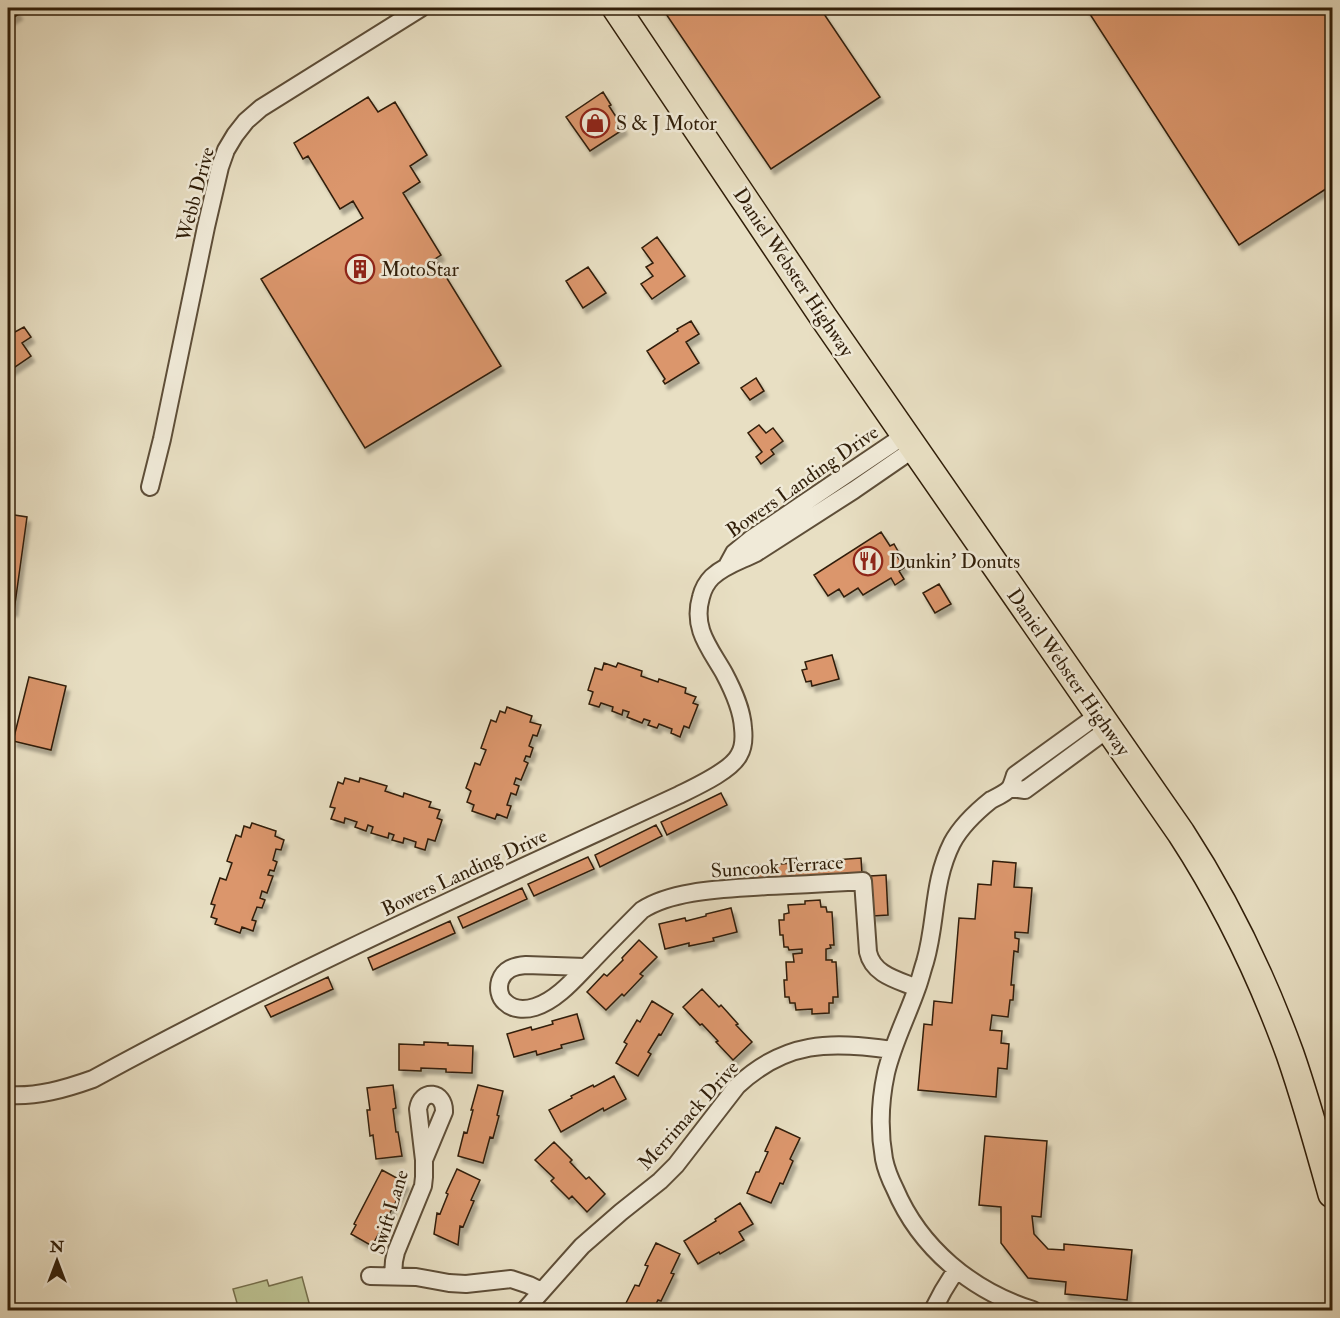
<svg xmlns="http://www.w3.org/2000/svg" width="1340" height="1318" font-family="'IM FELL Double Pica',serif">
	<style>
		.grass { fill: #bbc090; stroke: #766f4c; stroke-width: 1.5 }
		.building { fill: #db966c; stroke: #301e09; stroke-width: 1.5; filter: url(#shadow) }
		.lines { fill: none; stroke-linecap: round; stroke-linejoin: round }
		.street-casing { stroke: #5e4e38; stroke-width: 20 }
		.primary-casing { stroke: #301e09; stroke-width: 30 }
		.street { stroke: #f0ead8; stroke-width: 16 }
		.primary { stroke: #e8dfc3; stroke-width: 27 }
		.labels { text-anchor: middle; stroke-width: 5; stroke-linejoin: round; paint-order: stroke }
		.poi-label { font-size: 20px; fill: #301e09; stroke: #f0ead8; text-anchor: start }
		.street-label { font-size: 20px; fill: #301e09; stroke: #f0ead8 }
	</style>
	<defs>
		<filter id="shadow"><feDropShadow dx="3.5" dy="5.5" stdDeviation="1.5" flood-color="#0004"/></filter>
	</defs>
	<rect width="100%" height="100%" fill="#e8dfc3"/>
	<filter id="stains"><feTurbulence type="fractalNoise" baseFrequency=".00333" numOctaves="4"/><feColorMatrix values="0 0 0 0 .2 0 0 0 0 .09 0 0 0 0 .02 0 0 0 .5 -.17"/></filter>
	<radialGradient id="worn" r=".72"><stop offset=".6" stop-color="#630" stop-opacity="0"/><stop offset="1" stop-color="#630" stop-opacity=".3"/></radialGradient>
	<path class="grass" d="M302,1277L311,1310H239L233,1289L267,1280L269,1286Z"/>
	<path class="building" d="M8,8H15L19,14L8,21Z
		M662,8H820L880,97L771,169Z
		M1086,8H1332V185L1239,245Z
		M603,92L611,105L609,106L624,129L590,151L566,117Z
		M368,97L378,112L395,102L427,155L410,166L420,182L403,193L441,255L435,259L501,366L365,448L261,279L363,218L353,201L340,209L308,156L303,159L294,143Z
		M657,237L685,276L652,299L641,284L653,276L646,267L653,263L642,248Z
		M588,267L606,293L583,308L566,281Z
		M8,321L15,332L24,327L31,337L22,343L31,356L9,371Z
		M691,321L699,334L686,342L699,363L665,384L663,381L665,379L647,351L678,331L677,329Z
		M756,378L764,391L750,400L741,388Z
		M759,425L766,433L773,428L783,441L771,450L774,454L761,464L756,457L762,452L748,433Z
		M8,514L27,517L14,611L8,610Z
		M881,532L890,546L894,544L899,553L896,555L905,567L899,571L904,579L895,585L891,578L863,595L858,588L844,597L839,589L828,596L814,575Z
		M939,584L951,604L935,613L923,593Z
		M832,655L839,679L812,686L811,681L806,682L802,670L807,669L805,662Z
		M604,663L616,667L618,663L642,671L641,676L658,682L659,679L686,688L685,693L696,697L693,703L698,705L689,728L684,726L680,737L671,733L672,729L659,724L657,728L648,725L650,721L644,719L642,723L627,717L629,712L623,710L622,715L612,711L613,707L601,703L599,707L589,704L593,692L588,690L595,668L602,670Z
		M29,677L66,686L51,750L13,741Z
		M507,707L532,716L530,722L541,725L537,736L533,735L529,746L533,748L530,757L526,756L524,761L528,763L521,780L516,778L514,784L519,786L516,795L511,793L507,805L511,806L507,818L497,814L495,819L472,811L474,805L467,802L471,791L466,788L475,763L480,765L486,750L481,748L491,720L496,722L500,711L505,713Z
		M345,778L359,782L360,778L387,786L385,791L403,797L404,793L431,802L429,807L440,810L437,818L442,820L435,841L428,839L425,850L415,847L416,842L404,838L403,843L392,840L394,835L389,833L388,838L371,833L373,827L368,825L366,831L355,827L357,822L345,818L344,823L331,819L335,808L330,807L338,782L343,784Z
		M721,793L727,805L667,835L661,822Z
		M252,823L276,831L275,836L284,840L281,850L276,849L273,860L277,862L274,871L270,870L268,875L273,876L267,893L262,891L260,898L265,900L262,908L257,907L252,920L256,921L253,931L242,927L240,933L215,924L217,919L211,917L215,905L211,904L220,878L226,880L232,863L227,861L236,835L241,837L244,826L250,828Z
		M656,825L662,836L600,867L595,855Z
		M588,857L594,869L534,896L528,884Z
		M861,858L862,874L754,882L753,866Z
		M993,861L1016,863L1014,887L1032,888L1028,933L1015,932V938L1019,939L1018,952L1014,951L1011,985H1014L1013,1000H1010L1008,1017L992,1015L990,1030L1002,1031L1001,1043L1009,1044L1007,1069L998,1068L996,1097L918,1090L924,1024L932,1025L934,1001L952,1003L959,918L975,919L978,884L991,885Z
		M886,875L888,915L872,916L870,876Z
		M522,888L527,899L463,928L458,917Z
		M820,900L821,907H826L827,912H832L834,945H830L831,948L826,949V960H832V962H836L838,997H833V1003H829V1013L812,1014V1009L796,1010L795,1003H790L789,997H785L784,980H787L786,962H794L793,954L802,953V949L789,950L788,947H784L783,935H780L779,920H784V914L789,913L788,905L805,904V901Z
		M731,908L737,932L713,938L714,941L689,946V943L665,949L659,924L685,918L686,921L706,916V914Z
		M450,921L455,933L373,970L368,958Z
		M639,940L657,957L640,974L643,976L624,996L622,994L606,1010L587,992L604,974L607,976L623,960L622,958Z
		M328,977L333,989L271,1017L265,1006Z
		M702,989L719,1007L721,1005L738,1024L736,1025L752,1042L733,1060L716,1042L718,1041L702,1024L700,1025L683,1007Z
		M652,1001L673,1014L661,1035L659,1034L648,1052L651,1054L638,1076L616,1063L627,1044L624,1042L637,1020L640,1022Z
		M577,1014L584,1039L561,1045L562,1048L537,1055L536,1051L514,1057L507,1034L531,1027L532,1030L553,1024L552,1021Z
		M424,1042L448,1043V1045L473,1046L472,1073L446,1072V1069L421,1068V1071L399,1070V1044L424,1045Z
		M614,1076L626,1099L604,1111L603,1108L561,1132L549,1110L572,1098L571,1096L593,1085L594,1087Z
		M393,1085L396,1108L393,1109L396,1132H398L402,1156L376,1159L373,1135L370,1136L367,1110H370L367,1088Z
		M478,1085L503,1091L497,1115L499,1116L493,1138L490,1137L483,1163L458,1156L464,1132L467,1133L473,1110H471Z
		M776,1127L800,1138L790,1159L793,1161L783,1184L780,1183L771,1203L747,1193L756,1172H759L768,1152L765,1151Z
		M985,1136L1047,1141L1041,1217L1032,1216L1034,1234L1048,1249L1064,1250V1244L1132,1250L1127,1300L1065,1294L1066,1282L1028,1278L1001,1243V1207L979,1205Z
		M554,1142L572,1160L570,1162L586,1179L589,1177L605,1194L587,1212L572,1196L569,1199L551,1181L554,1178L535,1160Z
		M457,1169L480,1180L471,1200L474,1201L463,1227L460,1226L458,1245L434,1234L437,1213L440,1214L448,1194L446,1193Z
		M382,1170L406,1183L372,1246L351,1234L356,1225L354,1224Z
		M740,1203L753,1224L739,1232L744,1240L720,1254L719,1252L698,1264L684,1241L716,1221L715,1219Z
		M656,1243L680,1254L671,1273L674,1274L661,1301L658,1300L653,1310H631L624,1307L635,1285L639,1286L648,1266L645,1265Z"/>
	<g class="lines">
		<g class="street-casing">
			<path id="street" d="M150,487L162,439L206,227L220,167L226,150L235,135L246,121L261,108L421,8
				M728,564L734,553L751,539L905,435
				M1010,788L1025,790L1108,729
				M585,967L526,965C514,966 504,969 500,981C498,988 499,997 505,1002C513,1010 525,1010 535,1007C558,1000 577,976 593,960C609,943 625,927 642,910C674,889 729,889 767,886C799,885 831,883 863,881L868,952C873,975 898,980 917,988
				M8,1095C37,1097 65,1089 93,1079C283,975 482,886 679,795C695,787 731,771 739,755C744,747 744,737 743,728C742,709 733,690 724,673C709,647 692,628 701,597C703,589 706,583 712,577C725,565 740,561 756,553L854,490L915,448
				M370,1276L416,1277L449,1283L466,1284L511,1279L529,1285L541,1291
				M393,1276L394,1261L396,1252L423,1186L424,1177V1160L444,1112C445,1091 421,1088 418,1109L424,1160
				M525,1310L582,1246L621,1212L660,1181L676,1165L737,1086C785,1041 830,1041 892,1050
				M933,1310L943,1291L956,1270
				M1033,1310C972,1291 920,1248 895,1189C890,1179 886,1169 884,1159C879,1131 880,1101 886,1073C893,1043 907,1017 917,988C920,980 922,971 925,962C937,921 932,883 952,843C961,826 976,812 991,800C997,797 1006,793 1010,788C1012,785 1014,778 1015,775L1098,715"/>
		</g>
		<g class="primary-casing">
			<path id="primary" d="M616,8L824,318L1181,833C1226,902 1262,977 1290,1054C1306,1100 1319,1147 1332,1194"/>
		</g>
		<use href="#street" class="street"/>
		<use href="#primary" class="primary"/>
	</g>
	<defs>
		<g id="shop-ring" transform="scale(1.5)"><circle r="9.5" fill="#f0ead8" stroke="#8f2418" stroke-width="1.5"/><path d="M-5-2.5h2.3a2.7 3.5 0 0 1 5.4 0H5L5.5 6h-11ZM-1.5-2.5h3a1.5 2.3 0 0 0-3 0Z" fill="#8f2418"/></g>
		<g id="building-ring" transform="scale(1.5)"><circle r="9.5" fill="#f0ead8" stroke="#8f2418" stroke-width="1.5"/><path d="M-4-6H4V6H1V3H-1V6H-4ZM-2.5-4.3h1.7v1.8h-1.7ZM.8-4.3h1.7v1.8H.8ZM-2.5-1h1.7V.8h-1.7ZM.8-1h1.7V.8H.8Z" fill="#8f2418"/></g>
		<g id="restaurant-ring" transform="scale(1.5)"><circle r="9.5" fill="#f0ead8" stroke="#8f2418" stroke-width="1.5"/><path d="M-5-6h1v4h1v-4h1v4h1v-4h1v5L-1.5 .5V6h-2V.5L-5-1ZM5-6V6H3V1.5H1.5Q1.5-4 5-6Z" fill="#8f2418"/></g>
	</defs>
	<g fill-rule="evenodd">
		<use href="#shop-ring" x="595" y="123"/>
		<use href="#building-ring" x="360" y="269"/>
		<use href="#restaurant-ring" x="868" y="561"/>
	</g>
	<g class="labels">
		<g class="poi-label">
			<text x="616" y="130">S &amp; J Motor</text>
			<text x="381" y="276">MotoStar</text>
			<text x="889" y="568">Dunkin' Donuts</text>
		</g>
		<g class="street-label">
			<text transform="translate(195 194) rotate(-75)" y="7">Webb Drive</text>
			<text transform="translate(794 272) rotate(56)" y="7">Daniel Webster Highway</text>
			<text transform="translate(802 481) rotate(-35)" y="7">Bowers Landing Drive</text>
			<text transform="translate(1069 672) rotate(55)" y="7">Daniel Webster Highway</text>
			<text transform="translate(777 866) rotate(-4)" y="7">Suncook Terrace</text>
			<text transform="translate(464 872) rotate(-25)" y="7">Bowers Landing Drive</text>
			<text transform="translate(688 1115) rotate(-48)" y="7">Merrimack Drive</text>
			<text transform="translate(389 1212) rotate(-73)" y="7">Swift Lane</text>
		</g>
	</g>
	<rect width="1340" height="1318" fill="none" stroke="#e8dfc3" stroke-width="30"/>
	<rect x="9" y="9" width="1322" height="1300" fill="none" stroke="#301e09" stroke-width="3"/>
	<rect x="15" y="15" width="1310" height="1288" fill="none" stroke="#301e09" stroke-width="1.5"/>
	<g transform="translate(57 1261)" stroke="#f0ead8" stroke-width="4.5" paint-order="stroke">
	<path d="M0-4.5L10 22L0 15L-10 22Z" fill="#301e09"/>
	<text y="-9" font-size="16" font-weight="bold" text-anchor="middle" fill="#301e09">N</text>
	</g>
	<rect width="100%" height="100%" filter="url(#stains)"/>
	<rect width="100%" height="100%" fill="url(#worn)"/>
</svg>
